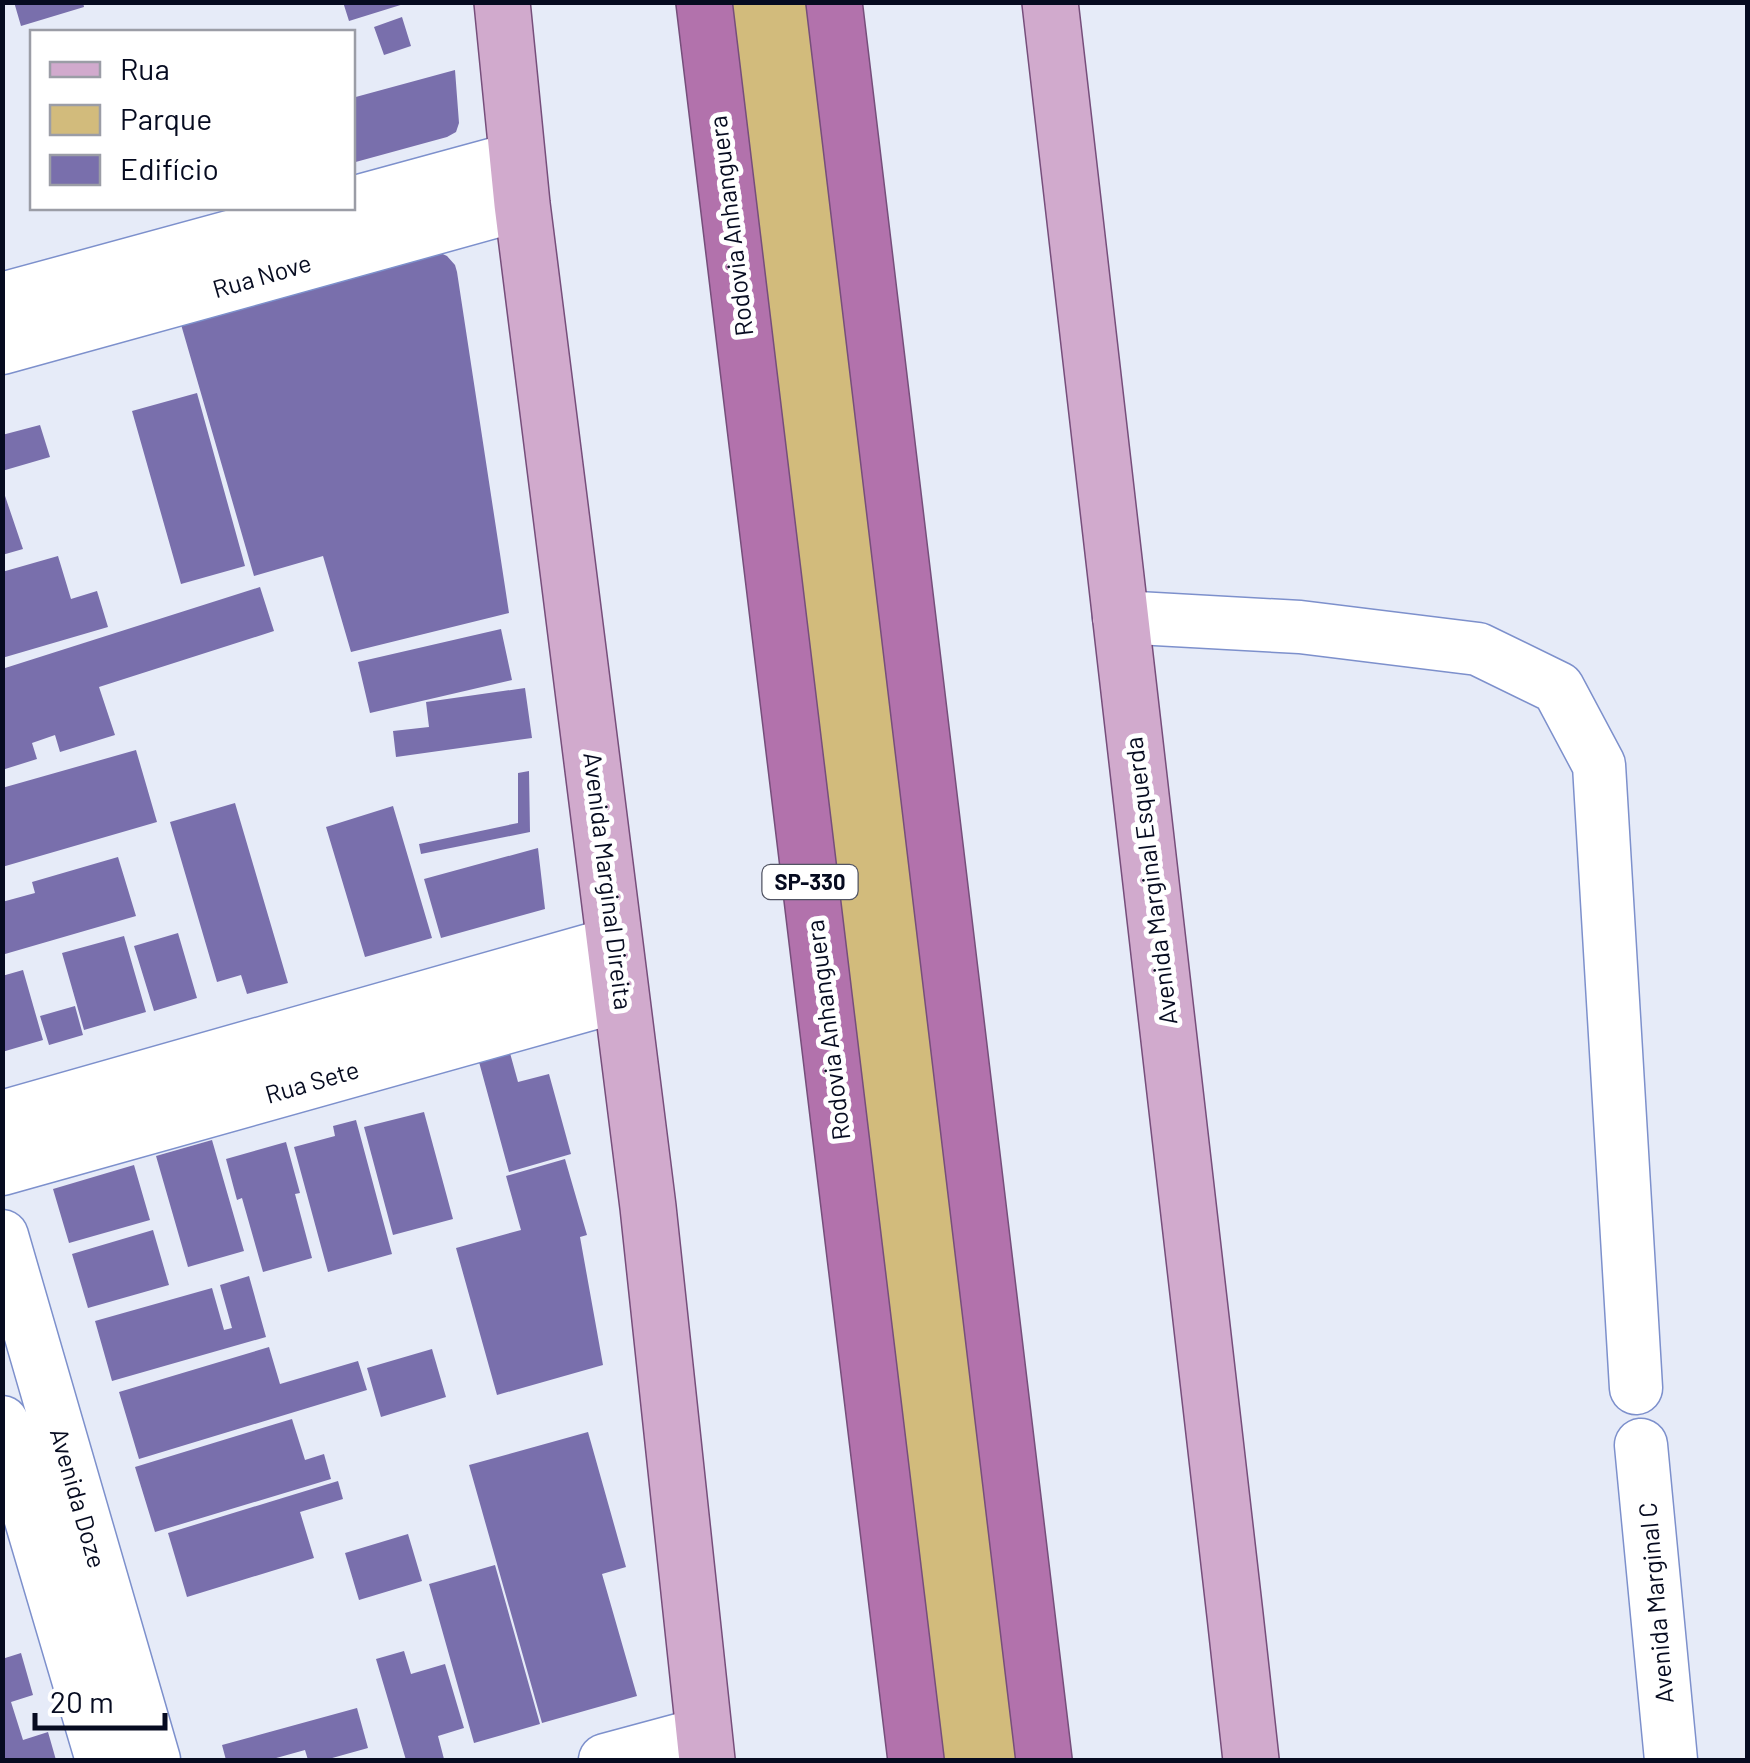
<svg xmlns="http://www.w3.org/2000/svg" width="1750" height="1763" font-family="Barlow,sans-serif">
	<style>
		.green { fill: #d2bb7c }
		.building { fill: #796fac }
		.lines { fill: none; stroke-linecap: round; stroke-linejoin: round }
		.minor-casing { stroke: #7d90cc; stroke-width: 55 }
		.major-casing { stroke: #764e7b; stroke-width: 58 }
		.highway-casing { stroke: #764e7b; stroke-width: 58 }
		.minor { stroke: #fff; stroke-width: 52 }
		.major { stroke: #d1aacd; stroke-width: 55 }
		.highway { stroke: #b272ac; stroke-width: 55 }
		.labels { text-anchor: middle; stroke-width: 10; stroke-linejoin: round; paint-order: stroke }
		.shield { fill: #fff; stroke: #515463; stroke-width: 2.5 }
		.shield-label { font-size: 22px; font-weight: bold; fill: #060b20 }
		.street-label { font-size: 25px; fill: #060b20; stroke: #fff }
	</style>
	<rect width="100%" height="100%" fill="#e6ebf8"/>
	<path class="green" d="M729,3H808L1021,1760H939Z"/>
	<path class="building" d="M14,2H83L84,7L21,26Z
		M343,2H407V3L349,21Z
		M402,17L411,46L384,55L374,27Z
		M455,70L459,123L456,132L447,137L352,163V98Z
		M434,250L447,256L455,265L457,272L509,613L351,652L323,556L254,576L180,321Z
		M197,393L245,566L181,584L132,411Z
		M40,425L50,457L2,471V435Z
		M2,487L23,549L2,555Z
		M58,556L71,599L97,591L108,627L2,658V572Z
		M260,587L274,631L99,687L115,735L60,752L55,735L32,743L37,759L2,770V669Z
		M501,629L512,680L370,713L358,662Z
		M525,688L532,738L396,757L393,731L429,727L426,702Z
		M136,750L157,822L2,867V788Z
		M529,771L530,832L421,854L419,844L518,823V773Z
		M235,803L288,983L247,994L241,975L217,982L170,822Z
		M393,806L432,938L365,957L326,827Z
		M538,848L545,909L441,938L424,879Z
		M118,857L136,916L5,954L2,944V902L35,893L32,882Z
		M178,933L197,998L154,1011L134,946Z
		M124,936L146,1012L84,1030L62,953Z
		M23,970L43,1040L2,1052V976Z
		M75,1006L83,1035L49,1045L40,1016Z
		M510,1053L518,1082L549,1074L571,1154L509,1172L479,1062Z
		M424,1112L453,1219L393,1235L364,1127Z
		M356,1120L392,1254L328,1272L294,1147L335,1136L333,1126Z
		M212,1140L244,1251L188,1267L156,1156Z
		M286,1142L300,1193L295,1194L312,1258L263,1272L242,1198L237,1200L226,1159Z
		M565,1159L587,1235L580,1237L603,1365L497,1395L456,1248L521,1230L506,1176Z
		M134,1165L150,1220L69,1243L53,1189Z
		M153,1230L169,1285L88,1308L72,1254Z
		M249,1276L266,1337L112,1381L95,1321L212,1288L224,1330L232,1328L220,1285Z
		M269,1347L280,1384L358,1361L367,1390L139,1459L119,1392Z
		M432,1349L446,1397L381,1417L367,1368Z
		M292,1419L305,1460L324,1454L331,1479L155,1532L135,1467Z
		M588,1432L626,1567L602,1574L637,1696L542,1723L469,1465Z
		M338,1481L343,1499L300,1512L314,1558L187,1597L168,1533Z
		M408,1534L422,1581L359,1600L345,1553Z
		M495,1565L540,1724L474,1743L429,1584Z
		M404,1651L411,1674L445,1664L464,1728L438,1736L444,1759L406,1760L376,1659Z
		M21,1653L33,1695L11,1702L23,1740L48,1732L56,1760H2V1659Z
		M357,1708L368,1748L325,1760H308L305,1750L269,1760H226L222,1745Z"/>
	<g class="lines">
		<g class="minor-casing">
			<path id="minor" d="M352,203L517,158
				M2,299L336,208
				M2,348L522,204
				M1119,617L1300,627L1478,649L1558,688L1599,765L1636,1388
				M2,1117L615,943
				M2,1169L622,995
				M2,1236L154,1760
				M2,1422L102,1760
				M1641,1445L1671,1760
				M605,1760L705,1733"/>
		</g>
		<g class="major-casing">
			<path id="major" d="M502,2L522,204L648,1207L707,1760
				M1050,2C1115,589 1187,1174 1251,1760"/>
		</g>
		<g class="highway-casing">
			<path id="highway" d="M704,2L916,1760
				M834,2L1044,1760"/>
		</g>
		<use href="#minor" class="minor"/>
		<use href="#major" class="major"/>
		<use href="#highway" class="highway"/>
	</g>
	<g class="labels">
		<rect class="shield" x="762.5" y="865" width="95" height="34" rx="8"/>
		<g class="shield-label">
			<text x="810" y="890">SP-330</text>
		</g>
		<g class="street-label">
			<text transform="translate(731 226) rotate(-97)" y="9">Rodovia Anhanguera</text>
			<text transform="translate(262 276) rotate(-16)" y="9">Rua Nove</text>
			<text transform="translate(608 881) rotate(83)" y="9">Avenida Marginal Direita</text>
			<text transform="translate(1151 881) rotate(-97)" y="9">Avenida Marginal Esquerda</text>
			<text transform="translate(828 1030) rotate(-97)" y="9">Rodovia Anhanguera</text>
			<text transform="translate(312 1082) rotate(-16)" y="9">Rua Sete</text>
			<text transform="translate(78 1498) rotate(74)" y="9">Avenida Doze</text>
			<text transform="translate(1656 1603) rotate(-95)" y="9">Avenida Marginal C</text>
		</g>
	</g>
	<rect width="1750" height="1763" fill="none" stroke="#060b20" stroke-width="10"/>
	<rect x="30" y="30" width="325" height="180" fill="#ffffff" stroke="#9b9da6" stroke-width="2.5"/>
	<rect x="50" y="62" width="50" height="15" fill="#d1aacd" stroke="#9b9da6" stroke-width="2.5"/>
	<text x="120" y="80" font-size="30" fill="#060b20">Rua</text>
	<rect x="50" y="105" width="50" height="30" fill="#d2bb7c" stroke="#9b9da6" stroke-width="2.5"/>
	<text x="120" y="130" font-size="30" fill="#060b20">Parque</text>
	<rect x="50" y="155" width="50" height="30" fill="#796fac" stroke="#9b9da6" stroke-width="2.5"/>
	<text x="120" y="180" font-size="30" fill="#060b20">Edifício</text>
	<path d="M35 1713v15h130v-15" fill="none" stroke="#060b20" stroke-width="5"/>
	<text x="50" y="1713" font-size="30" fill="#060b20" stroke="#ffffff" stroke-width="8" paint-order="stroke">20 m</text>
</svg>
